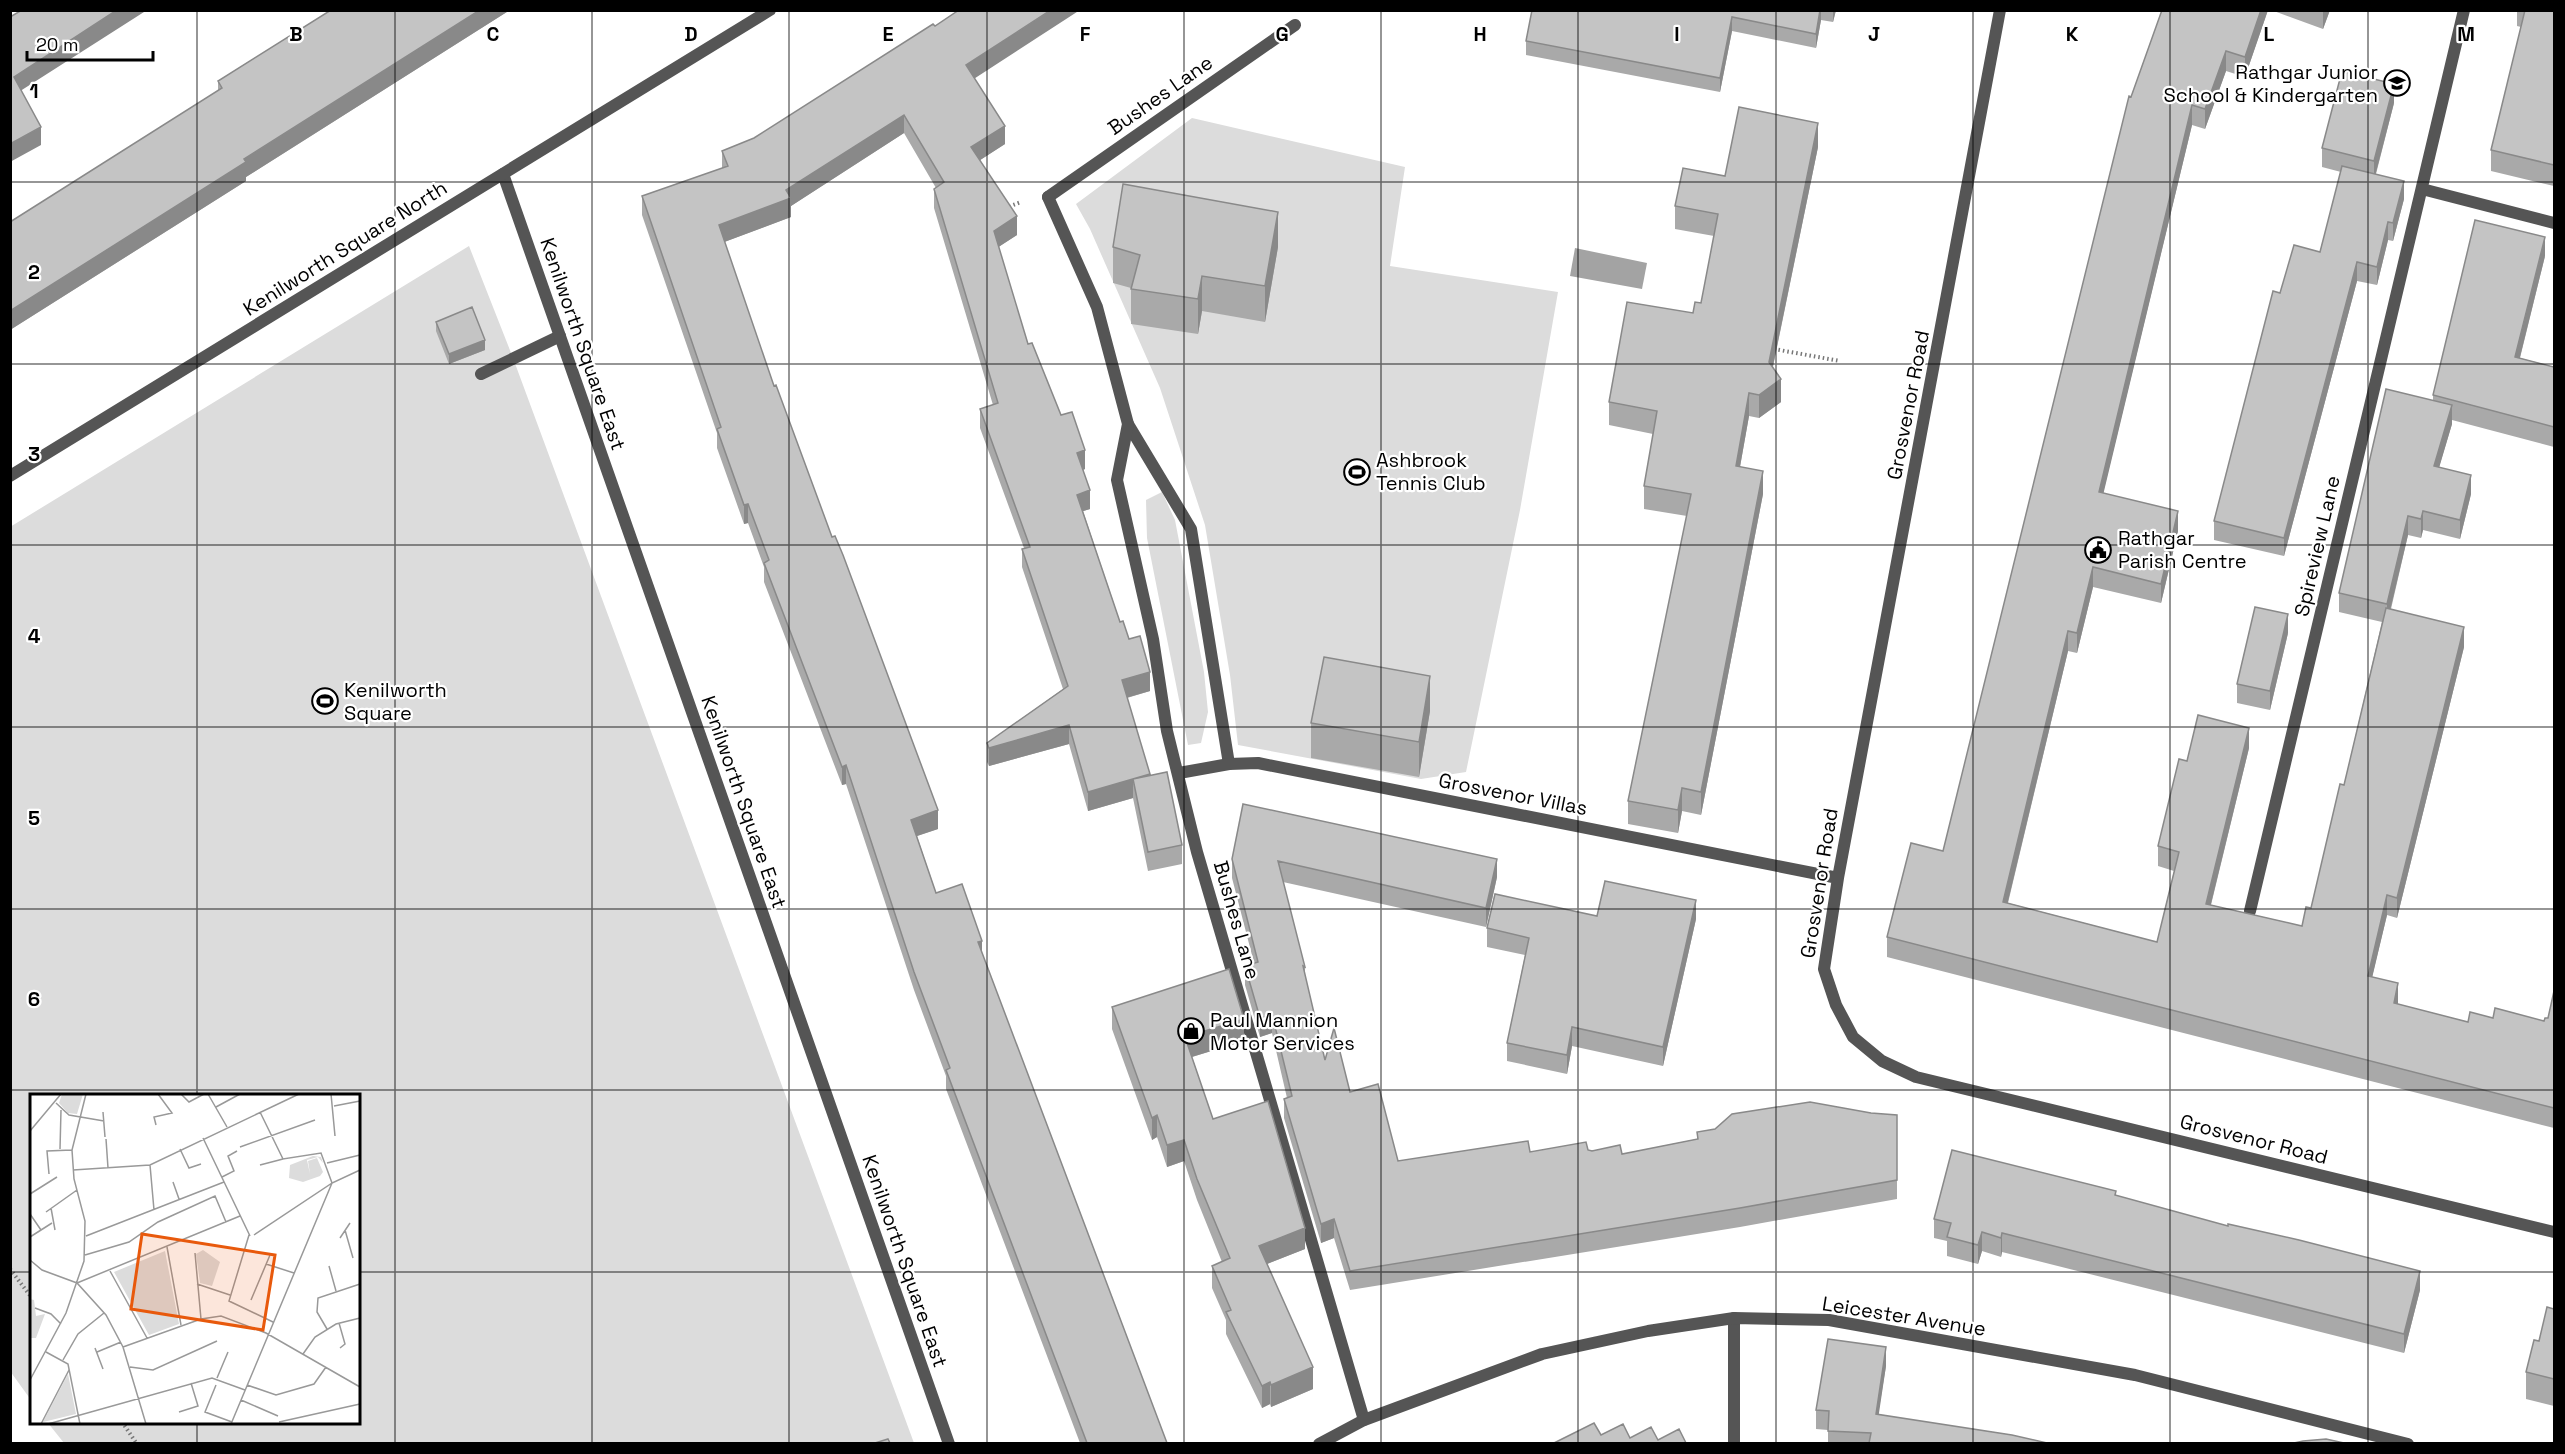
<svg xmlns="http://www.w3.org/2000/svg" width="2565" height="1454" font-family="'Space Grotesk',sans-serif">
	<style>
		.green { fill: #dcdcdc }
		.water { fill: #a3a3a3 }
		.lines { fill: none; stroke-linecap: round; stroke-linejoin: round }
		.path { stroke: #777; stroke-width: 4; stroke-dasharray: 1.5 3; stroke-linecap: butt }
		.service { stroke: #555; stroke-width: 12 }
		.minor { stroke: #555; stroke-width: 12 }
		.tertiary { stroke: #555; stroke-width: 12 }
		.wall { fill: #a9a9a9 }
		.shaded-wall { fill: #898989 }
		.building { fill: #c4c4c4; stroke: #898989; stroke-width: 1.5 }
		.grid { fill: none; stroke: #000; stroke-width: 1.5; stroke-opacity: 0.55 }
		.labels { text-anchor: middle; stroke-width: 4.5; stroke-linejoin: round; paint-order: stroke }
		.poi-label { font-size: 20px; fill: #000; stroke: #fff; text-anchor: start }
		.street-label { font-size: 20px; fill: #000; stroke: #fff }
		.inset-road { fill: none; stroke: #999; stroke-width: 1.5 }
		.view { fill: #e8590c; fill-opacity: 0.15; stroke: #e8590c; stroke-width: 3 }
		.inset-edge { fill: none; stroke: #000; stroke-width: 3 }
		.grid-label { font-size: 20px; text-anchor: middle; font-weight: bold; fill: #000; stroke: #fff; stroke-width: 4.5; stroke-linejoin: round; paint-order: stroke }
	</style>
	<rect width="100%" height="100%" fill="#fff"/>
	<path class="green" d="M1192,118L1405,167L1390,266L1558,292L1520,510L1466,772L1421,779L1238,745L1230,675L1205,525L1160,388L1090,229L1076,204Z
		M469,246L513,358L914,1443H64L48,1423L358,1422V1096H32L31,1400L10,1371V527Z
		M1162,492L1175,520L1204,672L1208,712L1201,743L1188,745L1147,538L1146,500Z"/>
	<path class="water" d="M1575,248L1647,263L1642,289L1570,276Z"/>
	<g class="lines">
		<path class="path" d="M1005,208L1021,202
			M1774,349L1840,361
			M10,1269L32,1298
			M122,1422L137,1444"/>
		<path class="service" d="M1048,197L1295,25
			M481,374L560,336
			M1128,424L1191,529L1229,764
			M1734,1318V1444"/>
		<path class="minor" d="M2000,10L1838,878L1824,969L1836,1005L1853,1037L1882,1061L1916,1077L2554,1232
			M503,174L949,1444
			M2422,189L2554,223
			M1048,197L1097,307L1128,424L1117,480L1153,639L1167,731L1197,852L1364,1420
			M1179,773L1229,764L1258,763L1838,878
			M2250,911L2464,10"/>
		<path class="tertiary" d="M10,476L770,10
			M1319,1444L1364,1420L1542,1354L1648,1331L1734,1318L1829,1320L2135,1375L2408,1444"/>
	</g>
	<path class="wall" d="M331,10H510L246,177V181L10,330V222L218,91V81Z
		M1532,10H1836L1833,22L1821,20L1816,48L1732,31L1720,92L1526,55V41Z
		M2162,10H2268L2245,77L2226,71L2205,129L2192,125L2103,493L2178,531L2161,603L2093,587L2077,653L2068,651L2008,903L2157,942L2174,871L2158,866V846L2187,761L2249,748L2211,905L2302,926L2311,908L2344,785L2382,622L2339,612V593L2433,400V395L2545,256L2520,358L2554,367V447L2452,420V424L2439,467L2471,494L2460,539L2423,530L2421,538L2408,535L2391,609L2464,647L2397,918L2387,915L2372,977L2398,1004L2468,1022L2493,1018L2544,1021L2548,1018L2554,991V1128L1887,957V937L1943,851L2131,97Z
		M2271,10H2330L2323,29Z
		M2517,10H2554V186L2491,171V150L2521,27L2517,26Z
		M974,78L1005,144L980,160L1017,235L998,247L1028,344L1085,469L1083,470L1090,509L1083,511L1120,622L1129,639L1150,691L1127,698L1150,775L1182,845V864L1148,871L1133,798L1088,811L1069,744L989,766L987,762V743L1063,689L1022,567V549L1024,548L980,428V409L993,405L934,208V189L936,188L904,133L791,206V217L724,242L774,386L938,829L917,836L936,893L982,953L1167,1443H1080L946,1089V1076L914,990L846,784L842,785L764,582V567L748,523L744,524L717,448V433L642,215V196L722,168V151Z
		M2394,103L2376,174L2404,199L2393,241L2388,240L2377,285L2357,281L2284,556L2214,540V521L2280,293L2320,252L2341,172L2322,167V148Z
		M1818,147L1773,367L1781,402L1759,418L1749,416L1740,467L1763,494L1701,815L1682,811L1678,833L1628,824V801L1687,516L1644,509V486L1653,434L1609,425V402L1693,313L1701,303L1714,236L1675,229V206L1725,176Z
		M1113,247H1278L1265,322L1202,311L1198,334L1131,324V288L1113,283Z
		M436,322L485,350L449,364L436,331Z
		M2288,633L2270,710L2237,703V684Z
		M1430,711L1419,777L1311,758V723Z
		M1232,859L1497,877L1486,927L1283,882L1305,967V976L1325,1060L1350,1092L1398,1161L1530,1152L1588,1150L1622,1154L1697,1139V1132L1871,1113L1897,1115V1199L1740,1227L1350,1290L1334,1238L1321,1243L1284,1118V1099L1287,1098L1272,1033L1260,1037L1245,985V966L1254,963L1232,878Z
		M1597,916L1696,919L1663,1066L1572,1046L1567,1074L1507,1061V1043L1525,955L1487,947V928Z
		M1112,1007L1244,1041L1192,1057L1213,1119L1305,1249L1267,1264L1313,1389L1271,1407L1270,1404L1262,1408L1226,1334V1320L1212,1288V1266L1222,1262L1197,1200L1184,1161L1167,1167L1157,1137L1152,1140L1112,1029Z
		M2116,1195L2420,1290L2404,1353L2002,1252L2001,1257L1982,1251L1978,1264L1947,1256V1241L1934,1238V1219Z
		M2554,1309V1406L2526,1399V1372L2539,1341Z
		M1886,1366L1878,1415L2047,1443H1828V1430L1816,1429V1410Z"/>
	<path class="shaded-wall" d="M117,10H144V12L14,95V77Z
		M480,10H510L246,177V181L10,330V311L244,159Z
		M1051,10H1080L966,84V65Z
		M1820,10H1821V20L1816,48V34Z
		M1833,10H1836L1833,22Z
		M2261,10H2268L2245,77V57Z
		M2323,10H2330L2323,29Z
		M1732,17V31L1720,92V78Z
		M2226,51V71L2205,129V109Z
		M2394,84V103L2374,180V161Z
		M2192,105V125L2099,512V492Z
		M904,115V133L791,206V217L719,244V225L786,190Z
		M1818,123V147L1769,385V362Z
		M1005,126V144L971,166V147Z
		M41,127V145L10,162V144Z
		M2404,181V199L2393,241V223Z
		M1278,212V247L1265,322V286Z
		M1017,216V235L994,250V231Z
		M2388,222V240L2377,285V267Z
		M2545,237V256L2515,377V357Z
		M2357,262V281L2284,556V538Z
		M1202,276V311L1198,334V299Z
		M485,340V350L449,364V354Z
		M1781,379V402L1759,418V395Z
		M1749,393V416L1736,489V466Z
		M2452,405V424L2434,485V466Z
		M1085,450V469L1077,472V453Z
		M1763,471V494L1701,815V792Z
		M2471,475V494L2460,539V520Z
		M1090,490V509L1077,513V495Z
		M748,504V523L744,524V505Z
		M2178,511V531L2161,603V584Z
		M2423,511V530L2421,538V519Z
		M2408,516V535L2387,623V604Z
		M2093,567V587L2077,653V633Z
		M2288,614V633L2270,710V691Z
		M2464,627V647L2397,918V898Z
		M2068,631V651L2003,922V902Z
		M1150,672V691L1122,699V680Z
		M1430,676V711L1419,777V742Z
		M1069,725V744L989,766V748Z
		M2249,728V748L2206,924V904Z
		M846,765V784L842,785V767Z
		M1133,779V798L1088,811V792Z
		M1682,788V811L1678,833V810Z
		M938,810V829L911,838V820Z
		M1497,859V877L1486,927V908Z
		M2387,895V915L2368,995V976Z
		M1696,900V919L1663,1066V1047Z
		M982,941V960L978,942Z
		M2398,983V1003L2394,1023V1003Z
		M1272,1014V1033L1260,1037V1018Z
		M1244,1019V1041L1185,1059V1037Z
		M1572,1027V1046L1567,1074V1055Z
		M1157,1115V1137L1152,1140V1118Z
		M1184,1140V1161L1167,1167V1145Z
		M1334,1219V1238L1321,1243V1224Z
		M1305,1228V1249L1259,1267V1246Z
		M1982,1232V1251L1978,1264V1245Z
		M2002,1233V1252L2001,1257V1238Z
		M2420,1271V1290L2404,1353V1334Z
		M1886,1347V1366L1876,1433V1414Z
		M1313,1367V1389L1271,1407V1385Z
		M1270,1382V1404L1262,1408V1386Z"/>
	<path class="building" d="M22,10H117L14,77L41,127L10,144V17Z
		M331,10H480L244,159L246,162L10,311V222L222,88L218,81Z
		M959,10H1051L966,65L1005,126L971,147L1017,216L994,231L1028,344L1032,343L1061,415L1072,412L1085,450L1077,453L1090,490L1077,495L1120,622L1123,621L1129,639L1140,636L1150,672L1122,680L1150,774L1088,792L1069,725L989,748L987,743L1068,686L1022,549L1030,547L980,409L998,403L934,189L944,182L904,115L786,190L791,198L719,225L774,386L776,385L832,537L835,536L843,555L938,810L911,820L936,893L962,884L982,941L978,942L1167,1443H1087L946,1070L950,1068L914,972L846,765L842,767L764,563L769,560L748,504L744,505L717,429L721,427L642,196L728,166L722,151L754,138L933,24L935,26Z
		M1532,10H1820L1816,34L1732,17L1720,78L1526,41Z
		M2162,10H2261L2245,57L2226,51L2205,109L2192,105L2099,492L2178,511L2161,584L2093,567L2077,633L2068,631L2003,902L2157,942L2179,852L2158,846L2179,759L2187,761L2198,715L2249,728L2206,904L2302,926L2306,907L2311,908L2340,784L2344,785L2386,608L2464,627L2397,898L2387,895L2368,976L2398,983L2394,1003L2468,1022L2470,1012L2493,1018L2495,1008L2544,1021L2545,1018H2548L2554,991V1108L1887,937L1911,843L1943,851L2129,96L2131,97Z
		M2525,10H2554V165L2491,150Z
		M2342,71L2394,84L2374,161L2322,148Z
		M1739,107L1818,123L1769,362L1781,379L1759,395L1749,393L1736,466L1763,471L1701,792L1682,788L1678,810L1628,801L1691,494L1644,486L1657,411L1609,402L1627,302L1693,313L1695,302L1701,303L1718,214L1675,206L1683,168L1725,176Z
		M2342,166L2404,181L2393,223L2388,222L2377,267L2357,262L2284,538L2214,521L2273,291L2280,293L2294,245L2320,252Z
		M1123,184L1278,212L1265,286L1202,276L1198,299L1131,289L1140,255L1113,247Z
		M2475,220L2545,237L2515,357L2554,367V427L2433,395Z
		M472,307L485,340L449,354L436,322Z
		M2386,389L2452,405L2434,466L2471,475L2460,520L2423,511L2421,519L2408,516L2387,604L2339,593Z
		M2255,607L2288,614L2270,691L2237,684Z
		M1324,657L1430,676L1419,742L1311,723Z
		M1167,772L1182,845L1148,852L1133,779Z
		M1243,804L1497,859L1486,908L1278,861L1305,967L1303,966L1325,1060L1334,1028L1350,1092L1378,1084L1398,1161L1528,1141L1530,1152L1586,1142L1588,1150L1592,1151L1620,1145L1622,1154L1698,1139L1697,1132L1715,1129L1732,1114L1810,1102L1871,1113L1897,1115V1180L1740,1208L1350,1271L1334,1219L1321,1224L1284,1099L1292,1096L1272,1014L1260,1018L1245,966L1258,962L1232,859Z
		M1605,881L1696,900L1663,1047L1572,1027L1567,1055L1507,1043L1529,938L1487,928L1495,894L1597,916Z
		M1229,969L1244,1019L1185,1037L1213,1119L1268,1101L1305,1228L1259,1246L1313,1367L1271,1385L1270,1382L1262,1386L1226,1312L1231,1310L1212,1266L1230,1258L1197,1179L1184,1140L1167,1145L1157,1115L1152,1118L1112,1007Z
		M1952,1150L2116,1191L2115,1195L2228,1226V1224L2299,1240L2420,1271L2404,1334L2002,1233L2001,1238L1982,1232L1978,1245L1947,1237L1951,1223L1934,1219Z
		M2547,1307L2554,1309V1379L2526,1372L2534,1340L2539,1341Z
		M1828,1339L1886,1347L1876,1414L2012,1435L2047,1443H1869L1871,1433L1828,1431L1829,1411L1816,1410Z
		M1594,1423L1601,1435L1623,1424L1630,1438L1651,1427L1658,1440L1679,1429L1686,1443H1554Z
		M888,1439L890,1443H875Z
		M2326,1439L2344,1443H2294L2303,1441Z"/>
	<path class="grid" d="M197,10V1096M395,10V1444M592,10V1444M789,10V1444M987,10V1444M1184,10V1444M1381,10V1444M1578,10V1444M1776,10V1444M1973,10V1444M2170,10V1444M2368,10V1444M10,182H2554M10,364H2554M10,545H2554M10,727H2554M10,909H2554M10,1090H2554M10,1272H32M358,1272H2554M197,1422V1444"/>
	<defs>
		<g id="school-ring" transform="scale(1.35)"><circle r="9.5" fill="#fff" stroke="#000" stroke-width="1.5"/><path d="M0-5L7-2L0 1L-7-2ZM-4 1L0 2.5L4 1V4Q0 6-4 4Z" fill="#000"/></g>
		<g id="stadium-ring" transform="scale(1.35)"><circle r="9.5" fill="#fff" stroke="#000" stroke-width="1.5"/><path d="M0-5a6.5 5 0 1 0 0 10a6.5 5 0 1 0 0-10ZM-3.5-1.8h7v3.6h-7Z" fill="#000"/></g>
		<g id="civic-ring" transform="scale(1.35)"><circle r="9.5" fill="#fff" stroke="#000" stroke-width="1.5"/><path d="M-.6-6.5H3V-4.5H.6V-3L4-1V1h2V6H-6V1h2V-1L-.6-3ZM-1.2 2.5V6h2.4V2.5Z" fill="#000"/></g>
		<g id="shop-ring" transform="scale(1.35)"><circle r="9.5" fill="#fff" stroke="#000" stroke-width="1.5"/><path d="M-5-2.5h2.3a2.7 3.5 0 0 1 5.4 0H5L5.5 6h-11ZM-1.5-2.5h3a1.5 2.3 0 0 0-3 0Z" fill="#000"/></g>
	</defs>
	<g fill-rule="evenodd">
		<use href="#school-ring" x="2397" y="83"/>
		<use href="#stadium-ring" x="1357" y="472"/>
		<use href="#civic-ring" x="2098" y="550"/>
		<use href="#stadium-ring" x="325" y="701"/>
		<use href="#shop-ring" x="1191" y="1031"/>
	</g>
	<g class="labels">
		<g class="poi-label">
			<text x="2378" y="79" text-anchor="end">Rathgar Junior<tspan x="2378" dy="23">School &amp; Kindergarten</tspan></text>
			<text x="1376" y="467">Ashbrook<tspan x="1376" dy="23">Tennis Club</tspan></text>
			<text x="2118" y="545">Rathgar<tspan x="2118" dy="23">Parish Centre</tspan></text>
			<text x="344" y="697">Kenilworth<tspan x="344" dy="23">Square</tspan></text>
			<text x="1210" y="1027">Paul Mannion<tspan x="1210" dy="23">Motor Services</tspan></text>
		</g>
		<g class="street-label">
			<text transform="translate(1160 95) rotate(-35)" y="7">Bushes Lane</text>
			<text transform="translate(345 248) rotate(-32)" y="7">Kenilworth Square North</text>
			<text transform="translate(583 344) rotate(71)" y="7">Kenilworth Square East</text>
			<text transform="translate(1908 405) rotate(-79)" y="7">Grosvenor Road</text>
			<text transform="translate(2317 546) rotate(-77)" y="7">Spireview Lane</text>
			<text transform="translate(1513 794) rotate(11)" y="7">Grosvenor Villas</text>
			<text transform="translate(744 802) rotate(71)" y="7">Kenilworth Square East</text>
			<text transform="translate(1819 883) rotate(-81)" y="7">Grosvenor Road</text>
			<text transform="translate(1237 920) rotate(74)" y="7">Bushes Lane</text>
			<text transform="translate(2254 1139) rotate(14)" y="7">Grosvenor Road</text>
			<text transform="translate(905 1261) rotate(71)" y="7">Kenilworth Square East</text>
			<text transform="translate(1904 1316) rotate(9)" y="7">Leicester Avenue</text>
		</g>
	</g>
	<g transform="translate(30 1094)">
		<rect width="330" height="330" fill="#fff"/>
		<path d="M32,0H53L47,20L38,19L29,9ZM283,62L291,63L293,69L288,63L277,66L280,80L278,67L287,64L293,78L290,82L273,88L259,84L260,71ZM173,156L190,168L182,192L170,189L166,160ZM135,157L149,230L119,241L84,178ZM0,205L4,206L6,222L15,220L6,244H0ZM38,280L46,320L13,328Z" fill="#dcdcdc"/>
		<path class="inset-road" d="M151,0L159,8L174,0M178,0L197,33M301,0L305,42M26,9L39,21L74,27M304,12L330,7M186,13L210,0M73,18L75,43M126,31L124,23L142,19L128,0M0,37L31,0M173,44L220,142M76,45L78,74M210,53L285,26M30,55L31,16M150,55L159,74L171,70M297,69L330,61M120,71L124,116M230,71L253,65M43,76L120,71L269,0M19,80L17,57L42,56M192,83L204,77L198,62L207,57M143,88L149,105M0,100L27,83M21,114L25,136M16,118L47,96M0,120L11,136M315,136L323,164M219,141L199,207L243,228M224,141L302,89L291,59L253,65L230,18M56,142L194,88M0,143L22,129M310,144L320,129M137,153L151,231M165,159L171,225M55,161L99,148L128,128L185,102L196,128M0,166L12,176L47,189L76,221L93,253L116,330M236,170L264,179M299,172L306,197M80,177L117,244M47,189L210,122M167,190L200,201M221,206L240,161M5,214L21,220L31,230M309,229L315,250L310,254M297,235L287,218L288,204L330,190M93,253L171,225L191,222L236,239L330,293M65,254L73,275M16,258L38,270L50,330M67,258L91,248M273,260L285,243L306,230L330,224M33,266L48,240L74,219M100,273L123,276L187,247M187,284L198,258M0,286L36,219L54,167L55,127L44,85L42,56L56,0M186,291L175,318L202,328M217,291L246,301L284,290L296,273M211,306L248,322M149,318L168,312L161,289M249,328L330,310M11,330L39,276M18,330L182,284L215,296M201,330L302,89L330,76"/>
		<path class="view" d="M112,140L245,161L233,236L101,215Z"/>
		<rect width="330" height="330" class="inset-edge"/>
	</g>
	<g class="grid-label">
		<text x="296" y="41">B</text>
		<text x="493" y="41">C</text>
		<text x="691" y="41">D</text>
		<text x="888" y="41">E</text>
		<text x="1085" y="41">F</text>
		<text x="1282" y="41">G</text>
		<text x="1480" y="41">H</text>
		<text x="1677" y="41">I</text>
		<text x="1874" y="41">J</text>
		<text x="2072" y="41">K</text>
		<text x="2269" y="41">L</text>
		<text x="2466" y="41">M</text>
		<text x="34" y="98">1</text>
		<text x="34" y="279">2</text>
		<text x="34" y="461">3</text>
		<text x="34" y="643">4</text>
		<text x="34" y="825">5</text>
		<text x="34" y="1006">6</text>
	</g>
	<rect width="2565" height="1454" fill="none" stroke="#000000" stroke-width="24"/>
	<path d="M27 51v9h126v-9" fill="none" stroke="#000000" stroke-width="3"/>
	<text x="36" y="51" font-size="18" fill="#000000" stroke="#ffffff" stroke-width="4.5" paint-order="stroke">20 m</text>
</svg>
